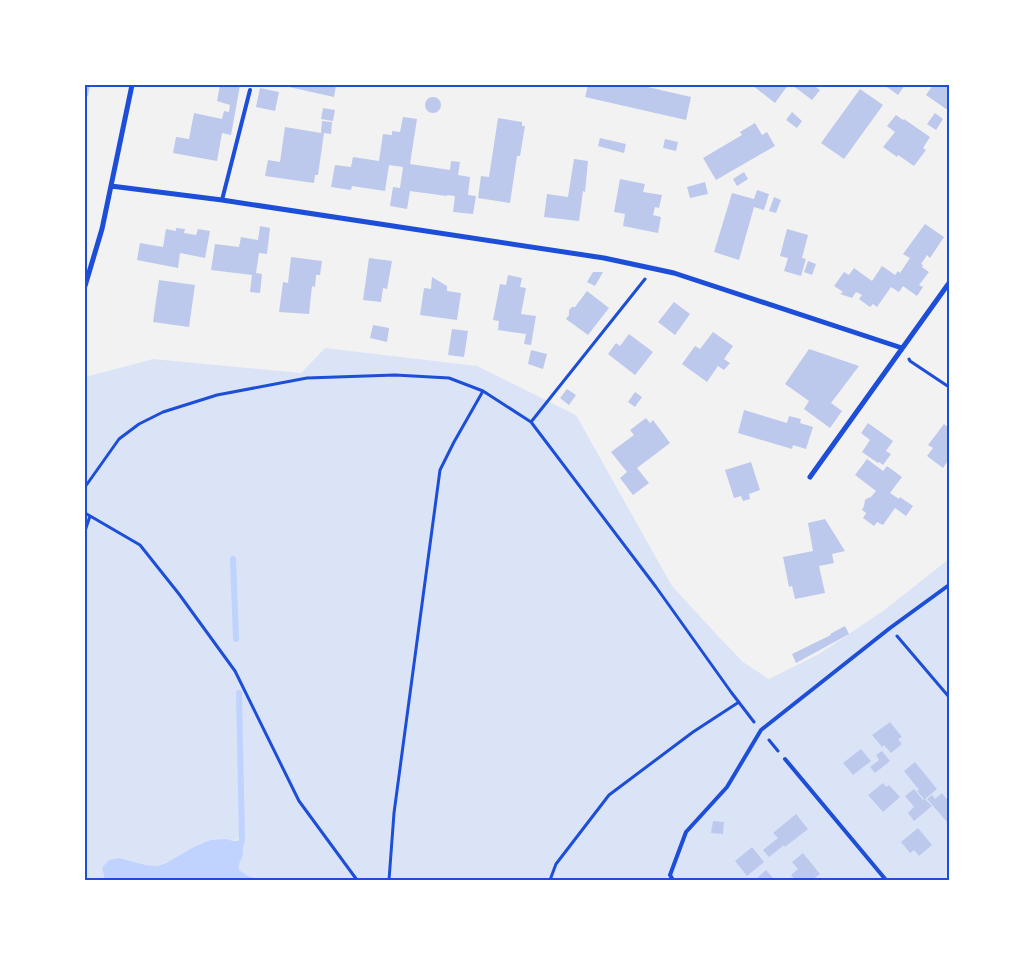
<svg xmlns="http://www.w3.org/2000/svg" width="1034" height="965" font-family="'Roboto Condensed',sans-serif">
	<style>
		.green { fill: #dbe4f7 }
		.water { fill: #bfd3fe }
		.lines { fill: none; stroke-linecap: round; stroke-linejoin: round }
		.stream { stroke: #bfd3fe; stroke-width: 6 }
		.building { fill: #bdc9ec }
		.path { stroke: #1d4ed8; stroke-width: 3 }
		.service { stroke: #1d4ed8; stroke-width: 4 }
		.minor { stroke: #1d4ed8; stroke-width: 5 }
		.neatline { fill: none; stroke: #1d4ed8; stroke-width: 2 }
	</style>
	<rect width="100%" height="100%" fill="#f2f2f2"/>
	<path class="green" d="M325,348L477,366L576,415L672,586L718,636L743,662L769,679L819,654L883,611L949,559V880H289C278,875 272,881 261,880C253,879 245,874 238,870C238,864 240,863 242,858C244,852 243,845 242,840L239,839L233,841L227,839L157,866L146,865L119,858L102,868L105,880H85V377L153,359L301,373Z"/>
	<path class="water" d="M227,839L233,841L242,840C243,845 244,852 242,858C240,863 238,864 239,870L248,876L261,880H105L102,868L109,860L119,858L146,865L157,866L166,863L196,846L211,840Z"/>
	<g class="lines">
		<path class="stream" d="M233,559L236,639
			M239,693L242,840L240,846"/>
	</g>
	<path class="building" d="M85,85H90L88,96H85Z
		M220,85H240L231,135L222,133L217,161L173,153L176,137L189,139L194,113L222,119L224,111L229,112L230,105L217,101Z
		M280,85H336L334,97Z
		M588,85H639L691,97L686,120L585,97Z
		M752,85H788L775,103Z
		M792,85H813L820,90L812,100Z
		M884,85H905L898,95Z
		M933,85H949V111L926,95Z
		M260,88L279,92L275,111L256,107Z
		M860,89L883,105L844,159L821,143Z
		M425 105a8 8 0 1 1 16 0a8 8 0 1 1-16 0Z
		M323,108L335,110L333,121L321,119Z
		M792,112L802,121L797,128L786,120Z
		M935,113L943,119L936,130L927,124Z
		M896,115L903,120L904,119L930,137L923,148L926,150L914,166L898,155L897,157L883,147L895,132L887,126Z
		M403,117L417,119L410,164L450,170L451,161L460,162L458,175L470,177L468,195L476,196L473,214L453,212L455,196L447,195V196L410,191L407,209L390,206L393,187L400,188L403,167L389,165L385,191L352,186L351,190L331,187L335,165L351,167L353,157L379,161L383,134L392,135V131L400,132Z
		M498,118L522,122V126H525L520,156H517L510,203L478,198L481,176L489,177Z
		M322,121L332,122L331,134L324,133L318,175H315L314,183L265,176L268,160L280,162L285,127L321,133Z
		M755,123L762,135L767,132L775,146L716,180L703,158L742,135L740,132Z
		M600,138L626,144L624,153L598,146Z
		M665,139L678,142L676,151L663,148Z
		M574,159L588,161L585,192L583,191L579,221L544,217L547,194L568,197Z
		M744,172L748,179L737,186L733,179Z
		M620,179L645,184L643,192L662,195L659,208L655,207L653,215L661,217L658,233L623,226L625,214L614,212Z
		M705,182L708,194L690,198L687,187Z
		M757,190L769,194L764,210L754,207L739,260L714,252L732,193L754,199Z
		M774,197L781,200L776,213L769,211Z
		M925,224L944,237L930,258L927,255L921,264L923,265L922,267L929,272L919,285L923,287L917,296L903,286L899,292L891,287L877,307L873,304L870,307L859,299L862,295L856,292L852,298L840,294L843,292L834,286L844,272L849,275L854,268L872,281L882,266L895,275L898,271L900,273L910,258L903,254Z
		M260,226L270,228L267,254L259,253L256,273L262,274L260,293L250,292L252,275L211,270L215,244L239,247L241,237L258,240Z
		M176,228L185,229L184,233L196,235L198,229L210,231L205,258L180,253L178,268L137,260L140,243L163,247L166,229L176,231Z
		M787,229L808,235L802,258L806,259L801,276L784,271L788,258L780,256Z
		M291,257L322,261L320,275H316L315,287L312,286L309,314L279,312L283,282L288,283Z
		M369,258L392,261L387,289L383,288L381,302L363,300Z
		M808,261L816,264L812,275L804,272Z
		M593,272H603L595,286L587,282Z
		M508,275L522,278L520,287L526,288L521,314L536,316L531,345L524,344L526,334L498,330L499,321L493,320L500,284L506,285Z
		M432,277L447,286V291L461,293L457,320L420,315L424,288L431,289Z
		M159,280L195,285L189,327L153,322Z
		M587,291L609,308L588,335L566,319L569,315V310L572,307H575Z
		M674,302L690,314L675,335L658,322Z
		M373,325L389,328L387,342L370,338Z
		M452,329L468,331L464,357L448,355Z
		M713,332L733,346L724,359L730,363L724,370L718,366L707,382L682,364L695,346L700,349Z
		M629,334L653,352L635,375L608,354L616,343L620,346Z
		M809,349L859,366L831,403L842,411L830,428L804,409L809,401L785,384Z
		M531,350L547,354L543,369L528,364Z
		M567,389L576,395L569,405L560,398Z
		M635,392L642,397L635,407L628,402Z
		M744,410L787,423L789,416L801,419L800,423L813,427L806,449L793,445L792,449L738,433Z
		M646,418L650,423L653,420L670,443L637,468L649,483L633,495L620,478L627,472L611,452L634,435L630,430Z
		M868,423L893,441L886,451L891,454L883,465L879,462L878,463L862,452L870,440L861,433Z
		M944,424L949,428V459L943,468L927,456L933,448L928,445Z
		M867,459L883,471L887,466L902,477L890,493L899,499L900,497L913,506L906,516L895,508L883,525L877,522L874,526L863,518L866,513L862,510L864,506L865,500L868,498L871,497L876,491L855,475Z
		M751,462L760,490L749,494L750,499L743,501L741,496L734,498L725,470Z
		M825,519L845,551L832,554L834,563L819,566L825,593L795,599L792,586L789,587L783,557L813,551L808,523Z
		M845,626L849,634L796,663L792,654L831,635L830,634Z
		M890,722L902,737L898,739L902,744L891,753L884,745L882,747L872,735Z
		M861,749L871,761L853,775L843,763Z
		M882,751L890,761L875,773L870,767L879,760L876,755Z
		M915,762L937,789L925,799L932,806L914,821L908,813L914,807L905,796L914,789L923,800L924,799L917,791L919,790L904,771Z
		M883,783L886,787L889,785L900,797L883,812L868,795Z
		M942,793L949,802V820L947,822L927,799L932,795L935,799Z
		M796,814L808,829L785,847L784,845L769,857L763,850L778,838L773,833Z
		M713,821L724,822L723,834L711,833Z
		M918,828L932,845L919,856L914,850L910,853L901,842Z
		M752,847L764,862L747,876L735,861Z
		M803,853L820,874L812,880H795L791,875L798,869L792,862Z
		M766,870L775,880H755Z"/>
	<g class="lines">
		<path class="path" d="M909,359L910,361L949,387
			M531,422L645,279
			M85,487L119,439L139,424L163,412L217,395L307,378L395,375L449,378L483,391L531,422L656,587L731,692L754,722
			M85,513L140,545L179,594L235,671L299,801L357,880
			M85,531L90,516
			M897,636L949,697
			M769,740L778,751
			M389,880L394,813L440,470L454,442L483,391
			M550,880L556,864L609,795L693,732L739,702"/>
		<path class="service" d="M222,200L250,90
			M785,759L886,880
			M673,880L670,875L686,832L727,787L761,730L890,628L949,585"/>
		<path class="minor" d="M111,186L222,200L604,258L674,273L902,348
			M85,286L102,229L132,85
			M810,477L949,283"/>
	</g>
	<rect width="1034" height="965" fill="none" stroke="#ffffff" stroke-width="172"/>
	<rect x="86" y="86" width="862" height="793" class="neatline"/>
</svg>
